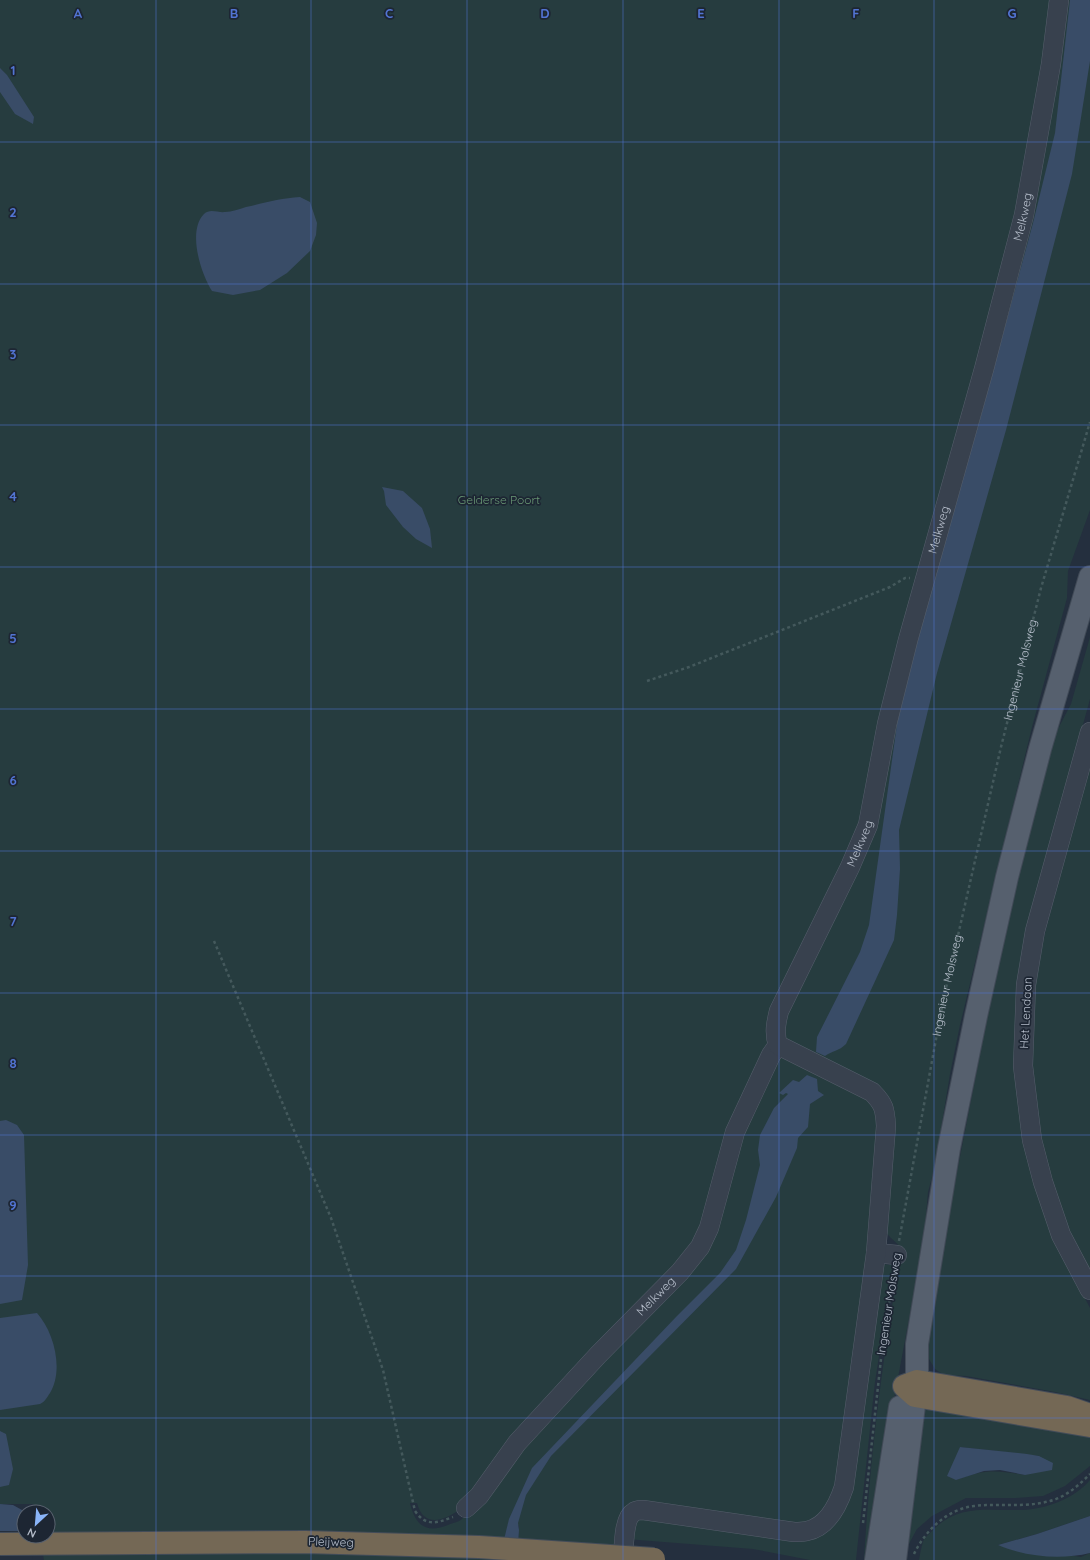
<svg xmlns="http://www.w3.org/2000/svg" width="1090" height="1560" font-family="Quicksand,sans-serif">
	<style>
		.green { fill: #263c3f; fill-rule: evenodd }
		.water { fill: #394c67 }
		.pier { fill: #242f3e }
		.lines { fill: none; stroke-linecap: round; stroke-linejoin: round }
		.minor-casing { stroke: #565f6c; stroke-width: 20 }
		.major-casing { stroke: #414a57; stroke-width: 24 }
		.highway-casing { stroke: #434c59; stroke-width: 24 }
		.path { stroke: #44595c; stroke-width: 2.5; stroke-dasharray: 3 3; stroke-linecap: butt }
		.minor { stroke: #38414e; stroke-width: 19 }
		.major { stroke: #56606e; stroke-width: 22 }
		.highway { stroke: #746855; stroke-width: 22 }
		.highway-bridge-casing { stroke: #434c59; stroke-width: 24; stroke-linecap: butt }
		.highway-bridge { stroke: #746855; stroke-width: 22 }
		.grid { fill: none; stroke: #5274d3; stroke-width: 1; stroke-opacity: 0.55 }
		.labels { text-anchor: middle; stroke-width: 3.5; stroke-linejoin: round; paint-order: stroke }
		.street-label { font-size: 12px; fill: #b4bcc9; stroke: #1d2633 }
		.park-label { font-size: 12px; fill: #6b9a76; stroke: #1d2633 }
		.grid-label { font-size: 13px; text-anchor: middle; font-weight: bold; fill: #5274d3; stroke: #1d2633; stroke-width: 3.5; stroke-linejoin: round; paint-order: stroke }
	</style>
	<rect width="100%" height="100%" fill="#242f3e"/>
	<path class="green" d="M0,0H1090V510L1068,571L1067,598L1032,727L960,1025L950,1074L935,1166L928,1192L925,1228L918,1271L894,1399L871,1560H864C870,1456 883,1352 902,1249C895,1241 887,1235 880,1226L890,1122C885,1096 880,1094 858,1082L855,1088C876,1099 878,1101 883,1124L869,1286L839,1488C831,1509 818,1522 795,1526L645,1504C622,1507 622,1518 620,1538H616L614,1560H517L519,1526L510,1517L499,1560H44L39,1536H48V1512H34L33,1504H0ZM478,1492L483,1495C477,1503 469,1512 462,1519C459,1522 452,1523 448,1525C426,1534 415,1525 410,1503H417C426,1539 465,1509 478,1492Z
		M1090,637V699L1027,929L1017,982L1015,1068L1054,1239L1090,1308V1400L1055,1392L966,1376L944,1375L935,1369L926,1354L944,1239L995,977L1049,746L1071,704Z
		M1090,761V1272L1069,1231L1051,1181L1041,1140L1032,1066L1035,986L1045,933Z
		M879,1264L893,1265L875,1382L856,1560H810L753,1549L626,1539L633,1516L782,1534L830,1520Z
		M926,1408L1090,1430V1466L1065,1486L1043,1496L1016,1498H966L932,1516L917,1529L904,1553L922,1416ZM960,1447L1039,1456L1025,1475C997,1470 983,1469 956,1480Z
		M1090,1480V1516L1037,1534L998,1545L1081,1557L1090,1553V1560H919C920,1554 921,1548 923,1542C924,1538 929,1534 932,1531C958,1503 989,1511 1022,1510C1046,1509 1074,1499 1090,1480Z"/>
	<path class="water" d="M1070,0H1090V61L1072,174L1006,430L937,673L899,830L900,869L897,915L894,940L846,1044C839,1051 832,1051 825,1056L816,1052L817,1037L860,952L869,925L899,710L919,622L980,419L1033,223L1055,133Z
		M0,68L7,75L34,117L33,124L15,114L0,92Z
		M300,197L310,202L317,223L316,235L310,251L287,273L260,290L233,295L212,291C201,274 187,231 204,214C210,208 218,213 225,212C232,212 239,209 246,207C264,203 281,198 300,197Z
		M382,487L403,491L422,508L430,529L432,548L416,539L403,527L386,505L384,491Z
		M807,1075L817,1079L818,1091L824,1095L810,1104L808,1127L798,1138L797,1148L776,1197L736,1269L551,1456L526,1495L518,1523L519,1530L517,1560H499L509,1519L532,1468L676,1317L720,1273L736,1250L746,1220L760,1165L758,1150L760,1135L774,1108L788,1094L786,1093L783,1095L779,1093L793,1080L799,1082Z
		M6,1120L17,1125L24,1135L28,1265L22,1300L0,1304V1121Z
		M37,1313C54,1332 64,1370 50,1393C47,1397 45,1402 40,1404L0,1410V1318Z
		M0,1431L6,1434L13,1469L9,1485L0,1487Z
		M960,1447L1027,1454L1039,1456L1053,1463L1052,1470L1025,1475L1000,1470L984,1471L956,1480L947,1476Z
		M0,1504L13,1505L22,1510L24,1536L0,1560Z
		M1090,1516V1553C1061,1560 1026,1557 998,1545L1037,1534Z"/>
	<path class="pier" d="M0,1531H24V1536H29L33,1560H0Z"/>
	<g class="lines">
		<g class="minor-casing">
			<g id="minor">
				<path d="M1090,732L1035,931L1026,985L1023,1066L1032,1140L1043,1182L1061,1235L1090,1290"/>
				<path d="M876,1253L897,1255"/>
				<path id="s2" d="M466,1508L479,1496L517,1443L598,1355L680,1272L700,1247L709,1228L735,1132L771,1055L778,1045"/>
				<path id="s3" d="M623,1560C624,1549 623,1518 634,1512C636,1510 640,1510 643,1510L794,1532C798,1532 803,1532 807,1531C827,1527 838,1505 844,1487L876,1253L886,1126C885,1109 884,1104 872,1092L778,1045C774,1033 776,1023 779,1011L850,867L868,825L887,724L908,640L984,369L1024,215L1051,64L1059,0"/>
			</g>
		</g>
		<g class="major-casing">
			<path id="major" d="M876,1560L900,1407
				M895,1560L917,1381V1344L949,1148L976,1016L1007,877L1040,749L1090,577"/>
		</g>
		<g class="highway-casing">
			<path id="highway" d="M1090,1415L1067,1407L917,1381L904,1386L915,1396L1090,1426"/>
		</g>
		<g class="path">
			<path d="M647,681L689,667L890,587L905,578H910"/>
			<path d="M214,941L331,1218L383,1370L415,1511C426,1527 437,1523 453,1517"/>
			<path id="s1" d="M899,1241L943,1001L1001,747L1041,588L1090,422"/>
			<path d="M863,1523L881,1359L894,1270"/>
			<path d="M914,1554C925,1531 947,1509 974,1506C999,1503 1024,1508 1050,1501C1066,1497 1079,1485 1090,1474"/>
		</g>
		<use href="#minor" class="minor"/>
		<use href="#major" class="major"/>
		<use href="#highway" class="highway"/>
		<g class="highway-bridge-casing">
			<path id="highway-bridge" d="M0,1544L305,1542L479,1547L654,1559"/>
		</g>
		<use href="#highway-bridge" class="highway-bridge"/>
	</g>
	<path class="grid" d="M156,0V1560M311,0V1560M467,0V1560M623,0V1560M779,0V1560M934,0V1560M0,142H1090M0,284H1090M0,425H1090M0,567H1090M0,709H1090M0,851H1090M0,993H1090M0,1135H1090M0,1276H1090M0,1418H1090"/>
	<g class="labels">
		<g class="street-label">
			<text dy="4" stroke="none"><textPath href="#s3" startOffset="1661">Melkweg</textPath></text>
			<text dy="4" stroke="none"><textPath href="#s3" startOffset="1337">Melkweg</textPath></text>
			<text dy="4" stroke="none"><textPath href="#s1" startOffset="584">Ingenieur Molsweg</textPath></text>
			<text dy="4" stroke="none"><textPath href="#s3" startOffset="1013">Melkweg</textPath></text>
			<text dy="4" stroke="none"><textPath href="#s1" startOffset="260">Ingenieur Molsweg</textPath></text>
			<text transform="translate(1026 1013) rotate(-87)" y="4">Het Lendaan</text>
			<text dy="4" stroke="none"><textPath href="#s2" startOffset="285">Melkweg</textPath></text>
			<text transform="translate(889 1304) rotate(-81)" y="4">Ingenieur Molsweg</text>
			<text transform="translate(331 1542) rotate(2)" y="4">Pleijweg</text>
		</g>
		<g class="park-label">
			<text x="499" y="504">Gelderse Poort</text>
		</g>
	</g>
	<g class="grid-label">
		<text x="78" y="18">A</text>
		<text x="234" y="18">B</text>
		<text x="389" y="18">C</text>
		<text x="545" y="18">D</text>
		<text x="701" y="18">E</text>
		<text x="856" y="18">F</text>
		<text x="1012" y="18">G</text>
		<text x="13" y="75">1</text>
		<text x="13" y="217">2</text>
		<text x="13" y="359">3</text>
		<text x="13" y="501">4</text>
		<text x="13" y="643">5</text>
		<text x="13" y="785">6</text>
		<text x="13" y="926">7</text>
		<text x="13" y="1068">8</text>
		<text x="13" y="1210">9</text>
	</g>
	<g transform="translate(36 1524) rotate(206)"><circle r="19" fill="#1d2633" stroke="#59626f"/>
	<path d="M0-3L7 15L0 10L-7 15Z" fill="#8ab4f8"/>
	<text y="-6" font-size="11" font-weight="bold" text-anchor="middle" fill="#b4bcc9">N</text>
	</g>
</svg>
